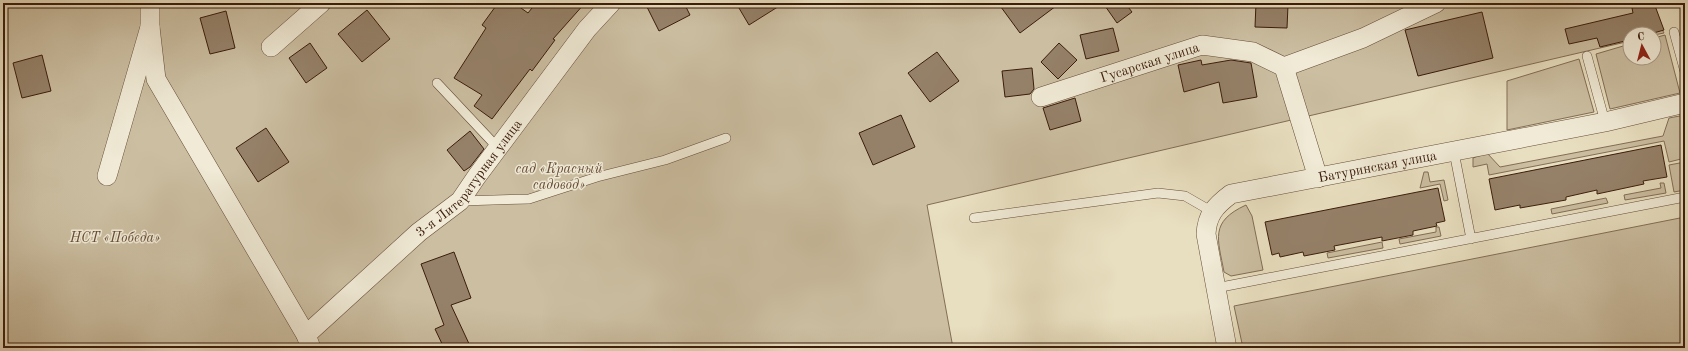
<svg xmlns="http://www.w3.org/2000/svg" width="1688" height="351" font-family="'Old Standard TT',serif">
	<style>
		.green { fill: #cbbea1; stroke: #836d56 }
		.building { fill: #958169; stroke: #3b1c0b }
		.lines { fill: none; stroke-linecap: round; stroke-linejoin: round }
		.service-casing { stroke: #664d38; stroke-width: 10 }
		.minor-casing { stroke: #664d38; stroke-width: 20 }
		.service { stroke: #f0ead6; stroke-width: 9 }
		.minor { stroke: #f0ead6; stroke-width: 19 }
		.labels { text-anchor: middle; stroke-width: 3; stroke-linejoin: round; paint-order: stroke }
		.street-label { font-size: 14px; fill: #3b1c0b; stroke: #f0ead6 }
		.park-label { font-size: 14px; font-style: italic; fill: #664d38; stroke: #f0ead6 }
	</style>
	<rect width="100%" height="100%" fill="#e8dfc0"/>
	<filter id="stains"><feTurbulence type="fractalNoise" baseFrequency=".005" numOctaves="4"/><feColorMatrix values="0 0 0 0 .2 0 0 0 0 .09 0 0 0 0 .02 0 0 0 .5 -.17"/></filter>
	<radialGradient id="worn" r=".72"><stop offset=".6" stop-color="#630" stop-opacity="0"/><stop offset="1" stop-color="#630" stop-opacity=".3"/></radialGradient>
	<path class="green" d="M3,3H145L151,79L307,348H3Z
		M155,3H1647L1664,33L1654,35L1630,34V41L927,205L953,348H315L164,82Z
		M1665,35L1680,93L1610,109L1596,54L1630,44V58H1654V38Z
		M1579,59L1594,112L1507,130V81Z
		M1685,115V158L1669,162L1664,141L1489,175L1487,164L1473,167V158L1487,153L1500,167L1663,136L1669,118Z
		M1685,162V190L1674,192L1669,165Z
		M1424,172H1428L1430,182L1444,180L1448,200L1444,201L1440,184L1420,188Z
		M1660,183H1664L1666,193L1625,200L1624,195L1661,188Z
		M1606,198L1608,203L1552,214L1551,209Z
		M1246,205L1252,216L1263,270L1231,276L1224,272C1218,239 1209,222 1246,205Z
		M1685,217V348H1243L1234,306Z
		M1436,227H1439L1441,236L1400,244L1399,239L1436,232Z
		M1382,242L1383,248L1328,258L1327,253Z"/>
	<path class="building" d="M498,3H514L528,13L536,3H585L553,39L555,40L532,71L530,69L492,119L474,106L482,95L454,78L486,28L482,25Z
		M656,3H684L690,15L659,31L647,7Z
		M736,3H784L749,25Z
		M998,3H1060L1020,33Z
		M1103,3H1125L1132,12L1117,23Z
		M1256,3H1281V5H1288L1287,28L1255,27Z
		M1649,3H1654L1664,30L1650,34H1628L1629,40L1600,47L1597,38L1569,44L1565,29L1633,13L1632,8Z
		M367,10L390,39L362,62L338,34Z
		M226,11L235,48L210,54L200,18Z
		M1482,12L1493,58L1418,76L1405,30Z
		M1113,28L1119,51L1086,59L1080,35Z
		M310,43L327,68L306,83L289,58Z
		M1059,43L1077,60L1058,79L1041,62Z
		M937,52L959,81L930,102L908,73Z
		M42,55L51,91L22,98L13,63Z
		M1201,60L1202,65L1231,60L1251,63L1257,97L1223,103L1219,82L1184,92L1178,65Z
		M1032,68L1034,89L1030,94L1005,97L1002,71Z
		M1075,98L1081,121L1050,130L1043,108Z
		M901,115L915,147L873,165L859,133Z
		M266,128L289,162L258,182L236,148Z
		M470,131L484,149L470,167L464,171L447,150Z
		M1661,145L1667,177L1643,181L1644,184L1597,194V190L1566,197V200L1520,208V205L1495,210L1489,179Z
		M1438,188L1445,221L1436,223L1437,226L1413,231V235L1382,241V237L1334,246L1335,250L1304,256L1303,252L1280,257L1279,253L1272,255L1265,222Z
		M454,252L471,298L451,305L471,348H444L435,329L444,325L421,264Z"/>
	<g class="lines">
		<g class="service-casing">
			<path id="service" d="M1674,32L1685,72
				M1587,56L1605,122
				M437,83L498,148
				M1454,152L1471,239
				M461,201L529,199L597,177L665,160L726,138
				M974,218L1158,193L1185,196L1211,211
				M1216,288L1685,197"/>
		</g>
		<g class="minor-casing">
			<g id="minor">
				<path d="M150,27L156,79L306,335L311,348"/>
				<path d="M271,47L321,3"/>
				<path d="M1284,67L1318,178"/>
				<path id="s1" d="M1041,97L1202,45L1253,52L1284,67L1363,38L1436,3"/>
				<path d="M107,176L150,27V3"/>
				<path id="s2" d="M306,335L419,232L460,201L477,176L587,29L611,3"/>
				<path id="s3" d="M1227,348L1206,234C1207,215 1215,206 1231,194L1605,122L1685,103"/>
			</g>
		</g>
		<use href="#service" class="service"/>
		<use href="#minor" class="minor"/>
	</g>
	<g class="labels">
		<g class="street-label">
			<text dy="5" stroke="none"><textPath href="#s1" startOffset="114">Гусарская улица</textPath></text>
			<text dy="5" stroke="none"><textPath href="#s3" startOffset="314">Батуринская улица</textPath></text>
			<text dy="5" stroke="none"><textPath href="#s2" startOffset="227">3-я Литературная улица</textPath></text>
		</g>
		<g class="park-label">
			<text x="559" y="173">сад «Красный<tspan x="559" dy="16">садовод»</tspan></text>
			<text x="115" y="242">НСТ «Победа»</text>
		</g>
	</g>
	<rect width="1688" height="351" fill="none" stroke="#e8dfc0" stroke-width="16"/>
	<rect x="4" y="4" width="1680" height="343" fill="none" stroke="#3b1c0b" stroke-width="2"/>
	<rect x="8" y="8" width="1672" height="335" fill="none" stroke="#3b1c0b"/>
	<g transform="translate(1642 46) rotate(353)"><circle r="19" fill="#f0ead6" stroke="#a89885"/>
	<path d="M0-3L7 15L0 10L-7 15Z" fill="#8f2418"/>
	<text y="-6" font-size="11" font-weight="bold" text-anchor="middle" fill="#3b1c0b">С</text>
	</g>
	<rect width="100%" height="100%" filter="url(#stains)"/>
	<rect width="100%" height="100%" fill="url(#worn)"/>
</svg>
